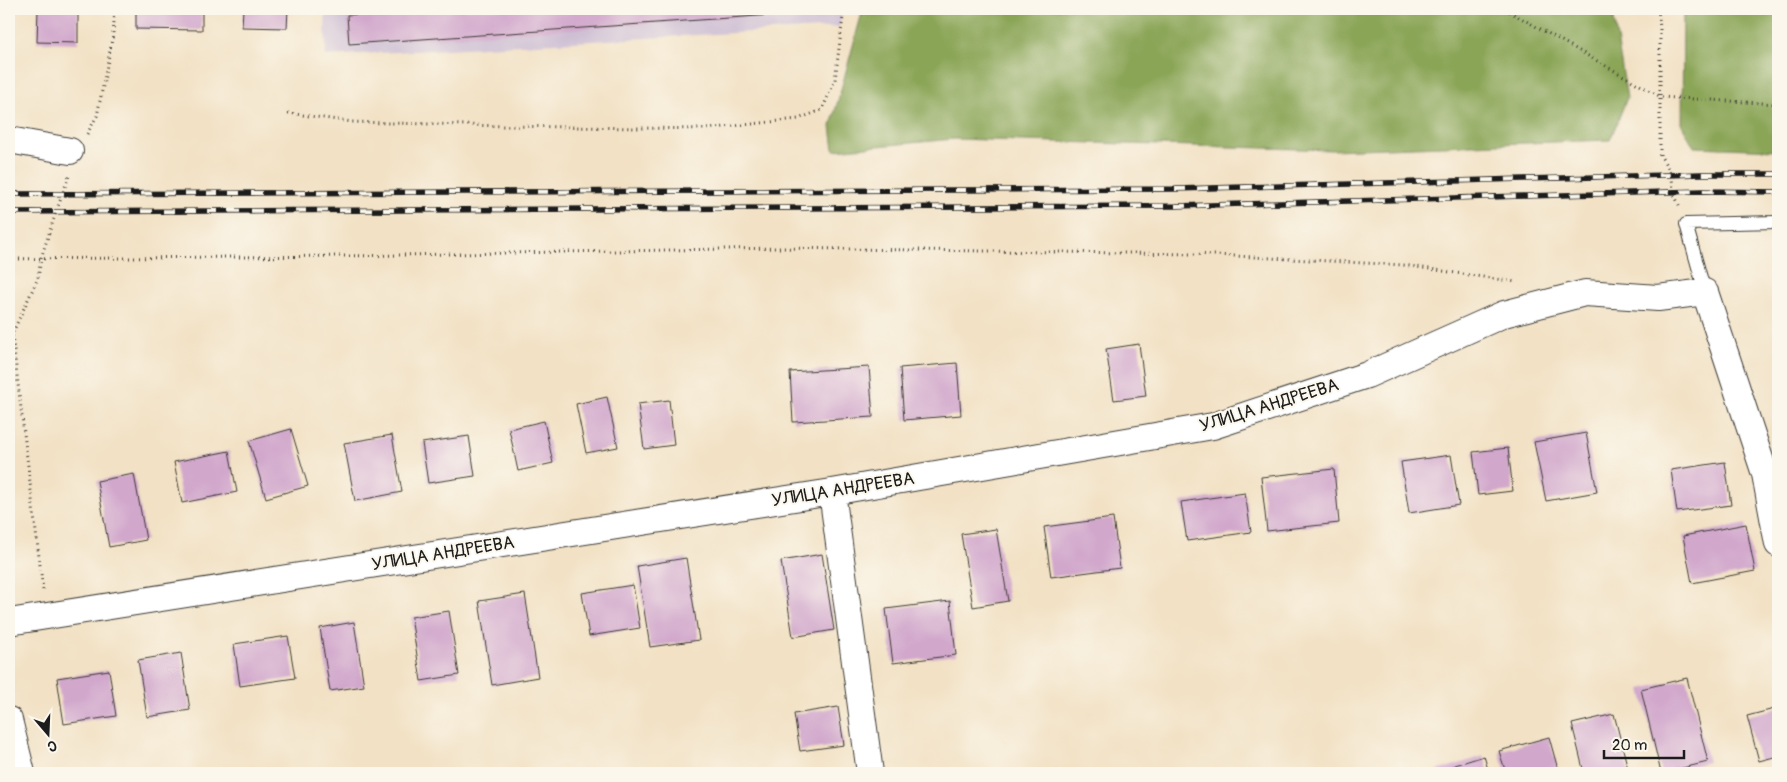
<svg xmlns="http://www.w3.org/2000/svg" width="1787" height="782" font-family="Pangolin,sans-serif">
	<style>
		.industrial { fill: #cdbed3 }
		.forest { fill: #8aa557; stroke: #53603a }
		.building { fill: #d1a7cc }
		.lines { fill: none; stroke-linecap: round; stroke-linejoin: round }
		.service-casing { stroke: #3c3a35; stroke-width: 14 }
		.minor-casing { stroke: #3c3a35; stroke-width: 28 }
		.path { stroke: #3c3a35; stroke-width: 3; stroke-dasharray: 1 4; stroke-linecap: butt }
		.service { stroke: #fff; stroke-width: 12 }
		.minor { stroke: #fff; stroke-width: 26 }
		.rail-casing { stroke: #1c1c1c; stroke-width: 5.5 }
		.rail { stroke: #fbf7ec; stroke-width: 4; stroke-dasharray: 11; stroke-linecap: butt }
		.labels { text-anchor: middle; stroke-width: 4; stroke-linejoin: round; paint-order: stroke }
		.street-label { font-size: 18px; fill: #1c1c1c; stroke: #fbf7ec }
	</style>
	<rect width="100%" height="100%" fill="#fbf7ec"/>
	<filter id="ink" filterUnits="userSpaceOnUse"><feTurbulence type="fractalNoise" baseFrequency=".02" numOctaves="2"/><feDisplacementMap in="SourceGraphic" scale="10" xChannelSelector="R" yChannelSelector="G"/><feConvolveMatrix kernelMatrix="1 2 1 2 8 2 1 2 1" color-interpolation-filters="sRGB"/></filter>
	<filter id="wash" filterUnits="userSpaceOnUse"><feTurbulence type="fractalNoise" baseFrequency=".0096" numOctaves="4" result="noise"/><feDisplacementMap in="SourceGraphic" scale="20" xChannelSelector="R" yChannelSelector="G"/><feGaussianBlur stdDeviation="1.12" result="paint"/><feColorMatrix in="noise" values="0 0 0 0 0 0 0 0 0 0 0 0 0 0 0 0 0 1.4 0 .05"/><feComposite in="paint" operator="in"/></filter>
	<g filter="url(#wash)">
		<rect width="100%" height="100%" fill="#f2e1c4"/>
		<path class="industrial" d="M325,9H844L839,27L326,56Z"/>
		<path class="forest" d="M863,9H1616L1614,20L1627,98L1610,140L1332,150L954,139L834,150L831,126Z
			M1683,9H1778V150L1694,147L1682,125Z"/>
		<g id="blocks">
			<path class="building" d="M38,9H78V43L37,42Z
				M136,9H202V30L136,29Z
				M243,9H288L287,28L242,27Z
				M436,9H802V13L349,44L347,15Z
				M1139,344L1146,396L1114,400L1106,349Z
				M957,363L961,415L904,420L900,368Z
				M869,367L873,417L793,422L790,372Z
				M607,397L618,447L586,453L576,404Z
				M669,400L674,445L644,449L638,404Z
				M544,421L553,463L518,471L509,429Z
				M291,429L308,486L266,498L249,441Z
				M1586,433L1597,492L1546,501L1534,442Z
				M392,435L402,492L355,501L344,443Z
				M469,436L475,476L428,483L422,443Z
				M1508,448L1513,491L1478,495L1473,452Z
				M229,451L237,492L182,503L174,462Z
				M1451,455L1459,505L1409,513L1401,462Z
				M1725,462L1731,505L1677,512L1671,470Z
				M1334,469L1339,523L1267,531L1261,477Z
				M134,474L146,540L109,547L97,481Z
				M1245,493L1251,532L1187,541L1181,502Z
				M1113,518L1120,568L1051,577L1044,527Z
				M1746,524L1755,571L1692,583L1683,536Z
				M996,529L1008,601L973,607L961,534Z
				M822,554L834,630L793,637L781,561Z
				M686,558L699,640L650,647L637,566Z
				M633,585L640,628L589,636L582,593Z
				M525,594L538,677L492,685L479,601Z
				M950,601L956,655L893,663L886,609Z
				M449,611L459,675L421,681L411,617Z
				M354,622L364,686L330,691L320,628Z
				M288,636L295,678L240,686L234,644Z
				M181,653L190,710L147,717L138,660Z
				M109,670L116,716L64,724L57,678Z
				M1687,678L1708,762L1661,773L1641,689Z
				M838,707L844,745L800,751L794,714Z
				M1778,708V756L1759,761L1747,716Z
				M1614,714L1629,773H1584L1572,724Z
				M1549,737L1559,773H1506L1499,751Z
				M1484,756L1489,773H1437L1436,771Z"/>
		</g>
	</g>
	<g filter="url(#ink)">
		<use href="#blocks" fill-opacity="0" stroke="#3c3a35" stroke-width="1"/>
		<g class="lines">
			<g class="service-casing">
				<path id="service" d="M1705,292L1686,224L1778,222"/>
			</g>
			<g class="minor-casing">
				<path id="minor" d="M9,140L70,151
					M832,492L870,773
					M9,622L832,492L1213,426L1367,375L1504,314L1585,293L1658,298L1705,292L1765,474L1778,544
					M9,720L22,773"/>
			</g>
			<path class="path" d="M1505,9L1661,97L1778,104
				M1658,9L1660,28V155L1672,175L1673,192L1680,207
				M288,113L352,122L506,126L706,129L798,119L822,110L835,80L844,9
				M87,134L97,116L113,35L115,9
				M9,259L347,256L778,248L1196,254L1403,265L1516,282
				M43,590L12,334L38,278L41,258L56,212L69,176"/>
			<use href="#service" class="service"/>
			<use href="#minor" class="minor"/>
			<g class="rail-casing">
				<path id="rail" d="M9,194L1176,189L1701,174H1778
					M9,212L1176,206L1702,191L1778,192"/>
			</g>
			<use href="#rail" class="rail"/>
		</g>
	</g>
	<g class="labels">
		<g class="street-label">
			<text transform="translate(1269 405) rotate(-17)" y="6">УЛИЦА АНДРЕЕВА</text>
			<text transform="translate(843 489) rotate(-9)" y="6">УЛИЦА АНДРЕЕВА</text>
			<text transform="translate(443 553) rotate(-9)" y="6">УЛИЦА АНДРЕЕВА</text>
		</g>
	</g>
	<rect width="1787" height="782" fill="none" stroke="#fbf7ec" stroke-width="30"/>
	<g transform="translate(48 734) rotate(161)" stroke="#fbf7ec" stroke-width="4" paint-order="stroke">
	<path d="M0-4L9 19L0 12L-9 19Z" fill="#1c1c1c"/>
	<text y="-8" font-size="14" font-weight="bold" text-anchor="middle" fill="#1c1c1c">С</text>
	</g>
	<path d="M1604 750v8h80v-8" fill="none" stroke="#1c1c1c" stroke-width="2.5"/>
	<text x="1612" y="750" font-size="15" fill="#1c1c1c" stroke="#fbf7ec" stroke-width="4" paint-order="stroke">20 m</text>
</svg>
